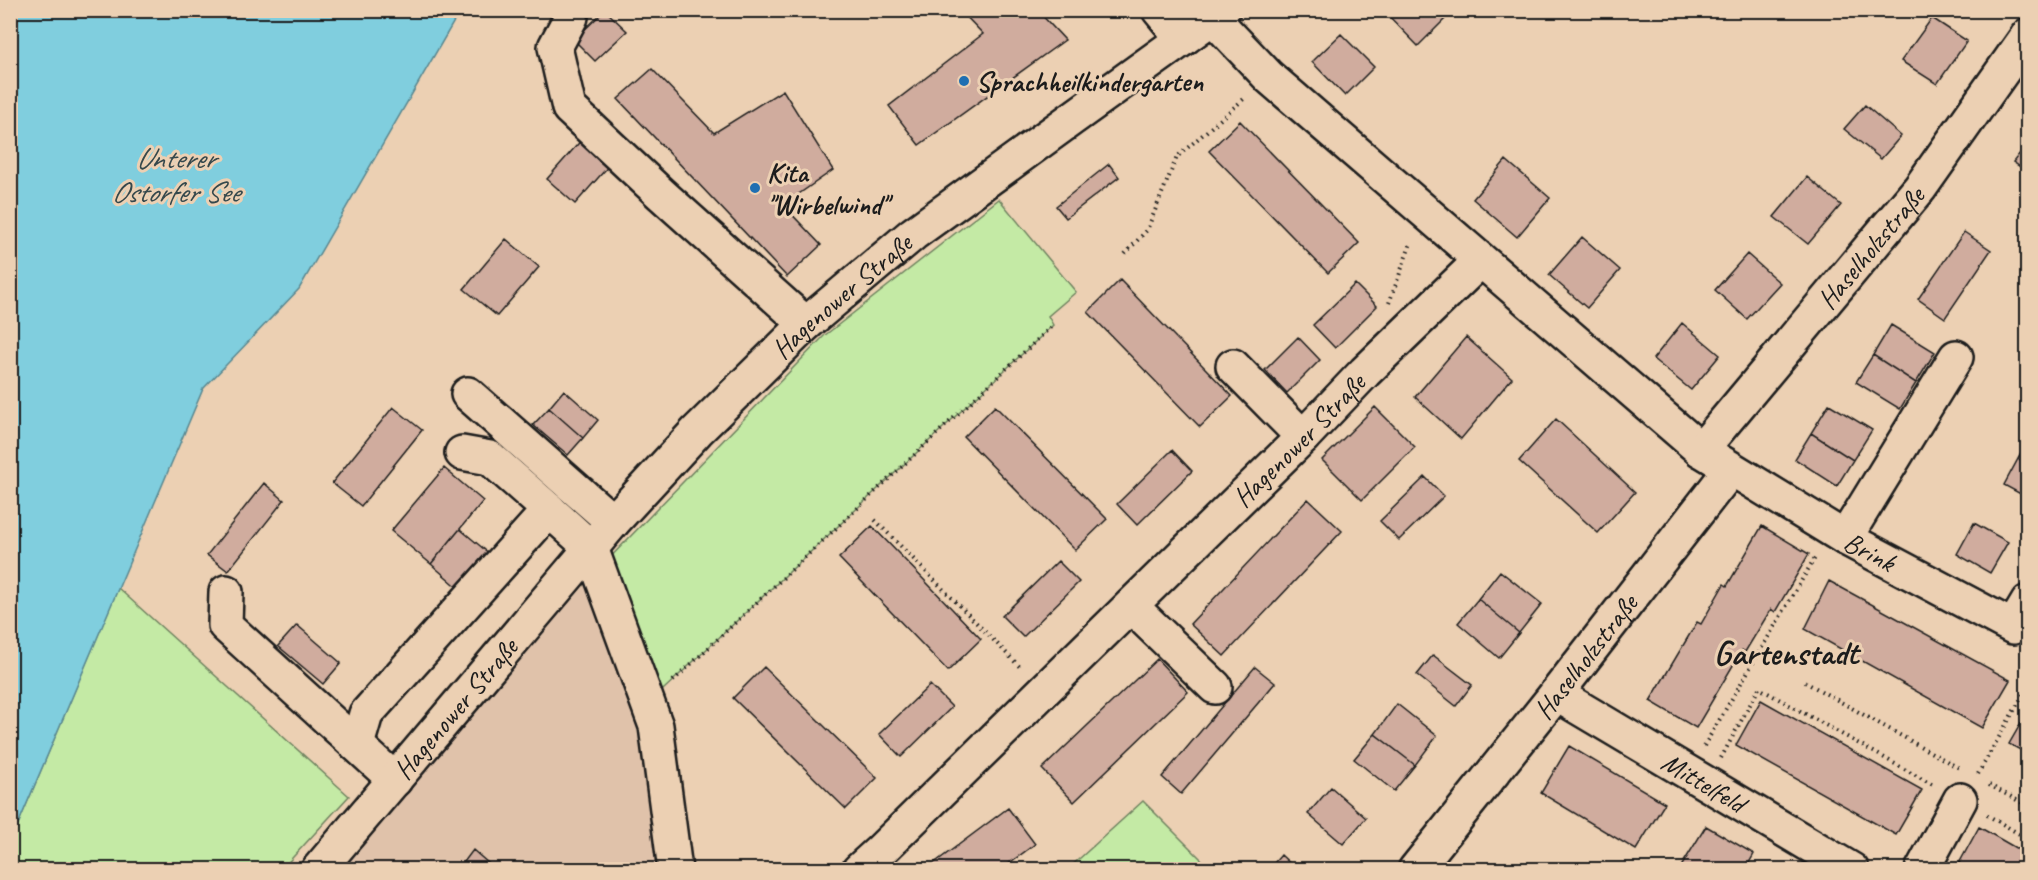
<svg xmlns="http://www.w3.org/2000/svg" width="2038" height="880" font-family="Caveat,sans-serif">
	<style>
		.built { fill: #e0c2aa }
		.green { fill: #c4eaa5; stroke: #708360; stroke-width: 1.5 }
		.water { fill: #80cede; stroke: #588790; stroke-width: 1.5 }
		.building { fill: #d0ac9e; stroke: #1c1c1c; stroke-width: 1.5 }
		.lines { fill: none; stroke-linecap: round; stroke-linejoin: round }
		.minor-casing { stroke: #1c1c1c; stroke-width: 38 }
		.path { stroke: #1c1c1c; stroke-width: 4; stroke-dasharray: 1.5 4.5; stroke-linecap: butt }
		.minor { stroke: #ecd0b3; stroke-width: 33 }
		.poi-dot { fill: #1f6fb2; stroke: #ecd0b3; stroke-width: 2 }
		.labels { text-anchor: middle; stroke-width: 6; stroke-linejoin: round; paint-order: stroke }
		.poi-label { font-size: 28px; font-weight: bold; fill: #1c1c1c; stroke: #ecd0b3; text-anchor: start }
		.street-label { font-size: 28px; fill: #1c1c1c; stroke: #ecd0b3 }
		.water-label { font-size: 30px; font-style: italic; fill: #35484c; stroke: #ecd0b3 }
		.district-label { font-size: 34px; font-weight: bold; fill: #1c1c1c; stroke: #ecd0b3 }
	</style>
	<rect width="100%" height="100%" fill="#ecd0b3"/>
	<filter id="ink" filterUnits="userSpaceOnUse"><feTurbulence type="fractalNoise" baseFrequency=".0167" numOctaves="2"/><feDisplacementMap in="SourceGraphic" scale="12" xChannelSelector="R" yChannelSelector="G"/><feConvolveMatrix kernelMatrix="1 2 1 2 8 2 1 2 1" color-interpolation-filters="sRGB"/></filter>
	<g filter="url(#ink)">
		<path class="built" d="M599,569L656,726L675,869L336,870Z"/>
		<path class="green" d="M999,199L1076,292L1048,316L1053,325L648,704L599,569L824,336Z
			M118,588L349,796L282,869H11V841Z
			M1143,801L1211,869H1068Z"/>
		<path class="water" d="M11,10L460,11L299,289L203,389L11,841Z"/>
		<path class="building" d="M605,10L627,31L595,61L574,40Z
			M960,10H1037L1065,40L919,145L889,106L983,34Z
			M1383,10H1454L1418,46Z
			M1932,18L1967,41L1937,84L1901,61Z
			M1341,34L1374,67L1345,96L1312,62Z
			M652,69L714,133L783,90L833,170L783,205L821,245L787,277L618,99Z
			M1865,105L1901,136L1881,159L1844,129Z
			M1240,121L1359,243L1328,273L1209,151Z
			M585,136L613,161L575,204L547,179Z
			M2028,143V172L2013,162Z
			M1506,160L1550,198L1517,237L1473,199Z
			M1109,164L1119,177L1066,218L1056,206Z
			M1807,177L1841,205L1808,244L1774,217Z
			M1964,232L1991,250L1945,318L1918,299Z
			M1582,237L1620,270L1587,308L1549,275Z
			M506,239L539,267L497,316L464,289Z
			M1747,254L1780,283L1747,319L1715,290Z
			M1120,280L1232,396L1200,427L1088,312Z
			M1355,284L1377,306L1335,348L1313,325Z
			M1682,323L1720,355L1691,390L1653,359Z
			M1891,325L1935,352L1916,383L1873,355Z
			M1298,337L1320,360L1287,393L1265,370Z
			M1466,337L1512,378L1461,439L1415,397Z
			M1873,355L1916,383L1900,409L1856,382Z
			M564,390L598,420L583,438L549,408Z
			M1829,404L1872,430L1853,460L1811,433Z
			M995,406L1107,519L1075,550L964,437Z
			M393,407L422,430L361,506L332,483Z
			M1375,407L1415,447L1362,500L1322,460Z
			M549,408L583,438L568,455L533,425Z
			M1556,419L1635,492L1598,533L1519,461Z
			M1811,433L1853,460L1837,486L1795,459Z
			M2028,441V464L2018,459Z
			M1172,450L1192,471L1137,525L1117,504Z
			M2018,459L2028,464V498L2004,485Z
			M444,468L483,501L431,564L391,531Z
			M1425,477L1444,496L1399,540L1380,521Z
			M264,483L284,500L228,571L207,555Z
			M1308,499L1342,531L1224,656L1190,624Z
			M1974,523L2008,542L1990,573L1957,554Z
			M872,526L981,639L948,671L839,558Z
			M1762,526L1809,554L1775,612L1771,609L1745,652L1742,650L1696,728L1650,701L1697,622L1701,624L1724,584L1727,586Z
			M460,529L491,555L461,590L431,564Z
			M1058,561L1079,582L1023,637L1002,616Z
			M1500,571L1542,604L1519,633L1478,599Z
			M1829,581L2010,680L1982,728L1805,629Z
			M1478,599L1519,633L1499,658L1458,623Z
			M297,625L341,663L323,684L278,646Z
			M1433,655L1472,685L1456,706L1417,675Z
			M1157,659L1188,692L1074,802L1042,769Z
			M764,667L877,778L846,809L733,698Z
			M1255,667L1275,683L1181,794L1162,777Z
			M930,685L952,707L901,757L879,734Z
			M1761,700L1922,790L1896,835L1736,745Z
			M1397,704L1437,736L1415,765L1375,734Z
			M2028,711V754L2009,744Z
			M1375,734L1415,765L1394,791L1354,759Z
			M1569,746L1665,803L1636,850L1541,793Z
			M1331,787L1366,818L1343,844L1308,814Z
			M1008,808L1035,844L1000,870H925Z
			M1706,826L1754,854L1745,870H1679Z
			M1979,827L2028,855V870L1956,869Z
			M473,850L496,870H458Z
			M1281,855L1297,870H1268Z"/>
		<g class="lines">
			<g class="minor-casing">
				<g id="minor">
					<path d="M1159,10L1183,39"/>
					<path d="M571,17L555,47L569,108L661,194L806,324"/>
					<path id="s1" d="M1213,18L1269,77L1701,450L1845,538L2013,627L2028,602"/>
					<path d="M1233,366L1303,437"/>
					<path d="M468,394L613,522"/>
					<path id="s2" d="M1701,450L1920,188L2028,35"/>
					<path d="M462,453L490,458L549,510"/>
					<path d="M1845,538L1956,357"/>
					<path d="M226,592L225,625L395,780"/>
					<path d="M1131,606L1215,687"/>
					<path id="s3" d="M1556,694L1852,870"/>
					<path d="M357,745L366,714L549,510L591,548L656,726L675,870"/>
					<path id="s4" d="M318,870L613,522L697,431L806,324L913,234L1070,120L1223,10"/>
					<path id="s5" d="M859,870L880,851L1303,437L1365,372L1480,261"/>
					<path id="s6" d="M1415,870L1556,694L1731,469"/>
					<path d="M1922,870L1960,800"/>
				</g>
			</g>
			<path class="path" d="M1125,254L1147,230L1177,157L1246,97
				M1389,303L1411,243
				M875,520L1022,669
				M673,681L1053,325
				M1805,682L1959,768
				M1704,746L1816,556
				M1721,758L1759,688L1933,785
				M1978,774L2028,686
				M1989,785L2028,806
				M1987,815L2028,839"/>
			<use href="#minor" class="minor"/>
		</g>
	</g>
	<g class="poi-dot">
		<circle cx="964" cy="81" r="6"/>
		<circle cx="755" cy="188" r="6"/>
	</g>
	<g class="labels">
		<g class="poi-label">
			<text x="976" y="91">Sprachheilkindergarten</text>
			<text x="767" y="182">Kita<tspan x="767" dy="32">"Wirbelwind"</tspan></text>
		</g>
		<g class="street-label">
			<text dy="10" stroke="none"><textPath href="#s2" startOffset="264">Haselholzstraße</textPath></text>
			<text dy="10" stroke="none"><textPath href="#s4" startOffset="778">Hagenower Straße</textPath></text>
			<text dy="10" stroke="none"><textPath href="#s5" startOffset="615">Hagenower Straße</textPath></text>
			<text dy="10" stroke="none"><textPath href="#s1" startOffset="849">Brink</textPath></text>
			<text dy="10" stroke="none"><textPath href="#s6" startOffset="273">Haselholzstraße</textPath></text>
			<text dy="10" stroke="none"><textPath href="#s4" startOffset="212">Hagenower Straße</textPath></text>
			<text dy="10" stroke="none"><textPath href="#s3" startOffset="172">Mittelfeld</textPath></text>
		</g>
		<g class="water-label">
			<text x="175" y="168">Unterer<tspan x="175" dy="34">Ostorfer See</tspan></text>
		</g>
		<g class="district-label">
			<text x="1786" y="664">Gartenstadt</text>
		</g>
	</g>
	<rect width="2038" height="880" fill="none" stroke="#ecd0b3" stroke-width="36"/>
	<rect x="18" y="18" width="2002" height="844" fill="none" stroke="#1c1c1c" stroke-width="2" filter="url(#ink)"/>
</svg>
